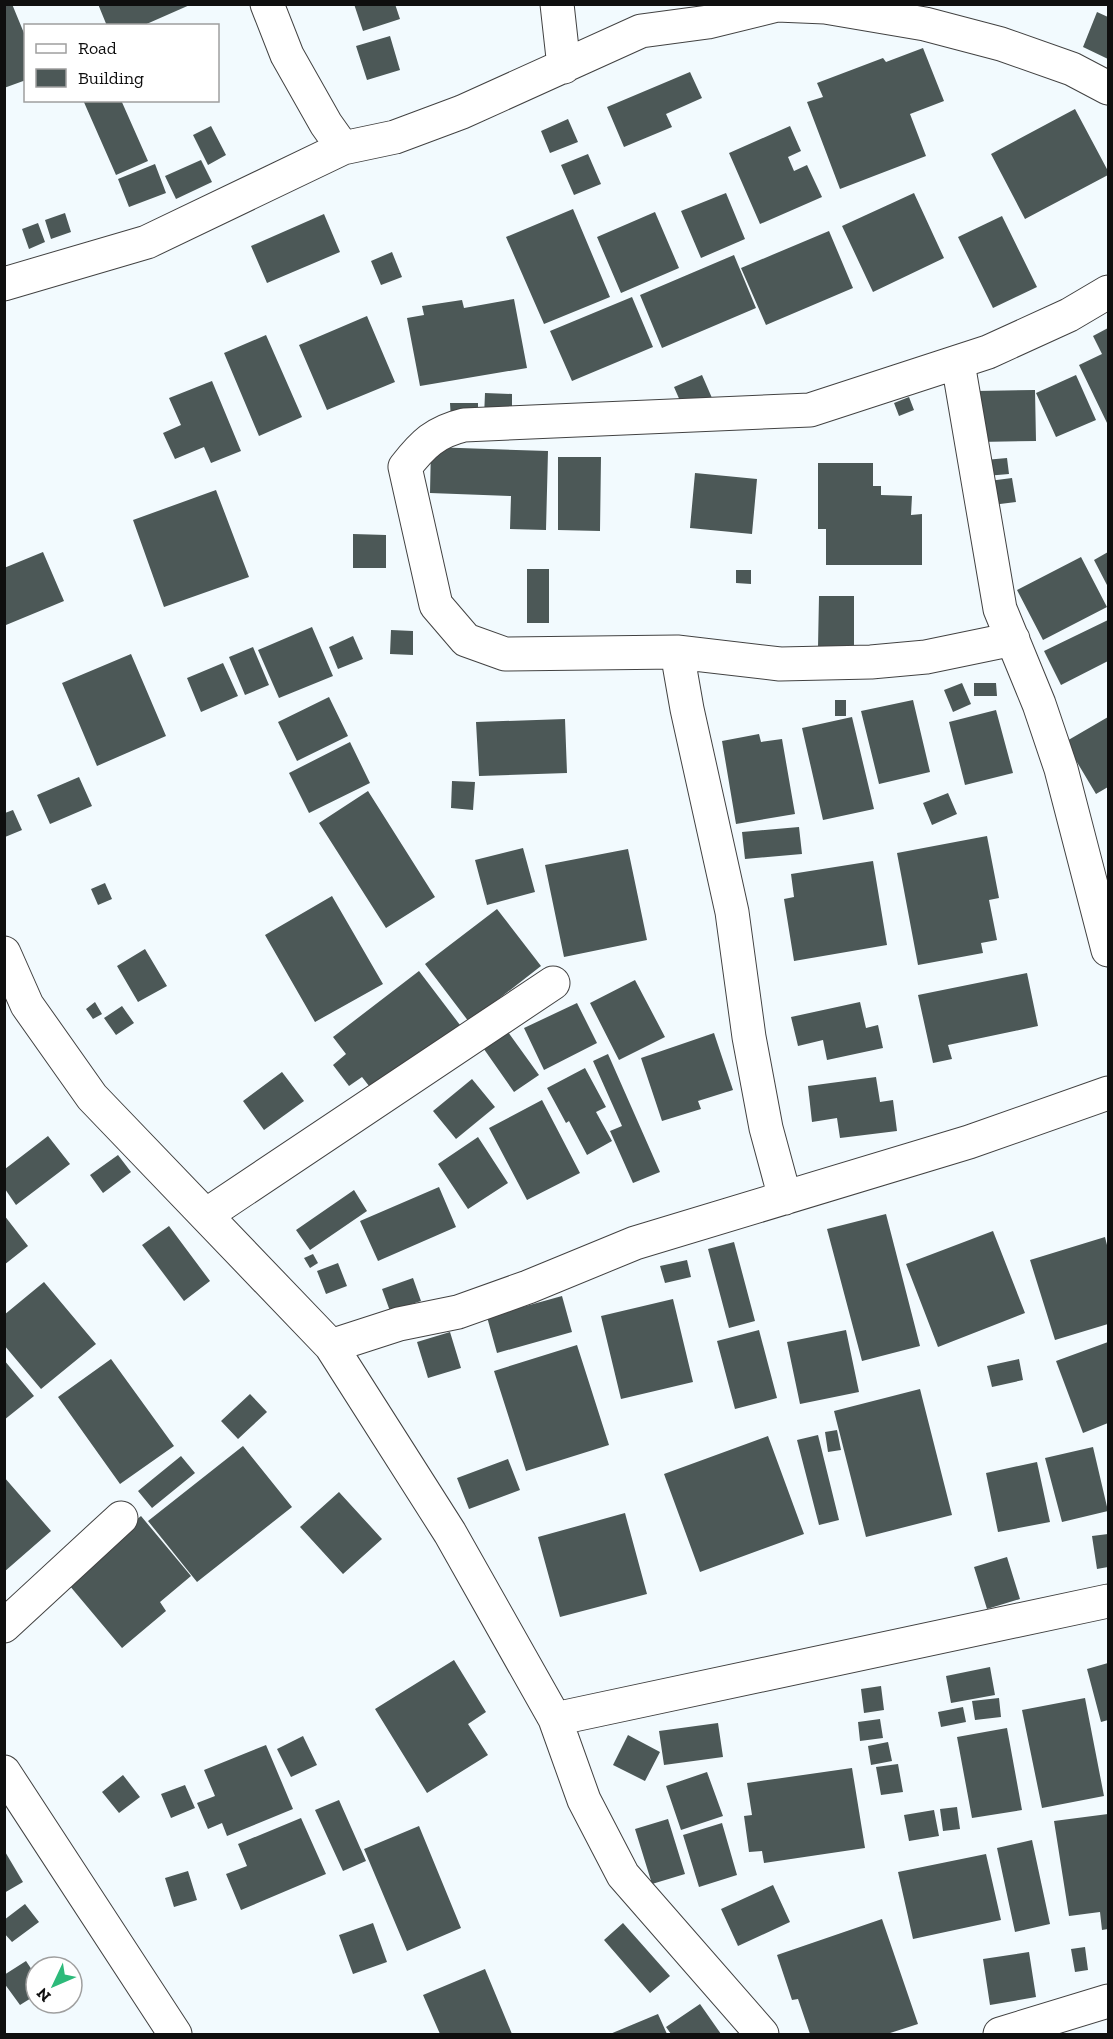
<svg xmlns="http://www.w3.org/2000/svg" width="1113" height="2039" font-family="'Zilla Slab',serif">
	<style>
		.building { fill: #4c5857 }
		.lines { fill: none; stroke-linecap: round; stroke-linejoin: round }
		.minor-casing { stroke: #424242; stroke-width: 35 }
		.minor { stroke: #fff; stroke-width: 33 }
	</style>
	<rect width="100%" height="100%" fill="#f2fafe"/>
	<path class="building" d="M4,4H12L26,38V80L4,88Z
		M98,4H192L142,26H107Z
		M354,4H395L400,19L363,31Z
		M1097,12L1108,17V59L1083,47Z
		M390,36L400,70L367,80L356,46Z
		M923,48L944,101L910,114L926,156L840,189L807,102L823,97L817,83L883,58L886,62Z
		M690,72L702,98L666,114L672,127L624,147L607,107Z
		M83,100H121L148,161L116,175Z
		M1075,109L1108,171V175L1025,219L991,154Z
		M568,119L578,142L550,153L541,131Z
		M211,126L226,155L208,165L193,135Z
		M790,126L801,151L788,157L794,171L807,165L822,197L760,224L729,153Z
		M588,154L601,184L574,195L561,165Z
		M201,160L212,182L176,199L165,176Z
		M155,164L166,193L129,207L118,179Z
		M726,193L745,239L701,258L681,211Z
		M914,193L944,258L873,292L842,226Z
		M573,209L610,297L544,324L506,237Z
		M655,212L679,268L621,293L597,237Z
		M65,213L71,232L51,239L45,220Z
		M324,214L340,252L267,283L251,246Z
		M1002,216L1037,287L993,308L958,237Z
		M38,223L45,242L29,249L22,229Z
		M829,231L853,288L766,325L741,268Z
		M392,252L402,277L381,285L371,261Z
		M734,255L756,308L662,348L640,295Z
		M632,297L653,347L572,381L550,331Z
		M514,299L527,368L420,386L407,318L424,315L422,306L462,300L464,308Z
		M367,316L395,382L327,410L299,345Z
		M1108,328V425L1079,365L1102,354L1093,336Z
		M266,335L302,417L259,436L224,353Z
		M702,375L712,398L684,410L674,387Z
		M1076,375L1096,420L1056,437L1036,393Z
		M212,381L241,451L211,463L204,447L175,459L163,433L181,425L169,398Z
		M1035,390L1036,441L978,442L976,391Z
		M485,393L512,394V418L484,417Z
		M909,397L914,410L899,416L894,403Z
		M450,403H478V420H451Z
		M431,447L548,451L546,530L510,529L511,496L430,493Z
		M558,457H601L600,531L558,530Z
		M1007,458L1009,474L986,476L985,460Z
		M818,463H873V486H881V495L912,496L911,515L922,514V565H826V529H818Z
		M695,473L757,479L752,534L690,528Z
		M1012,478L1016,502L992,505L989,481Z
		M216,490L249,577L164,607L133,520Z
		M353,534L386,535V568H353Z
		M43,552L64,601L6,625L4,568Z
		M1108,552V587L1094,560Z
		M1081,557L1107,607L1043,640L1017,590Z
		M527,569H549V623H527Z
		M736,570H751V584L736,583Z
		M819,596H854V647H818Z
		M1108,620V661L1061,685L1044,651Z
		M312,627L333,676L279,698L258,650Z
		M391,630L413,631V655L390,654Z
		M353,636L363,659L338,669L329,647Z
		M253,647L269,685L245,695L229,657Z
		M131,654L166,736L97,766L62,683Z
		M223,663L238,696L201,712L187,678Z
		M962,683L971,704L953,712L944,690Z
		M974,683H996L997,696H974Z
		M329,697L348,736L297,761L278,722Z
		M835,700H846V716H835Z
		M913,700L930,772L879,784L861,711Z
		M996,710L1013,773L965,785L949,722Z
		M852,717L874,809L823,820L802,728Z
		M1108,717V787L1096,794L1065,742Z
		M565,719L567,773L479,776L476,722Z
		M759,734L761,742L782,739L795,814L736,824L722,741Z
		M350,742L370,783L309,813L289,773Z
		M79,777L92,806L50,824L37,795Z
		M452,781L475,782L473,810L451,808Z
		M368,791L435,897L386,928L319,823Z
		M948,793L957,814L932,825L923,803Z
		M13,810L22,830L5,837V813Z
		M799,827L802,854L745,859L742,832Z
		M987,836L999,898L989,900L997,940L981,943L983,953L918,965L897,853Z
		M523,848L535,892L487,905L475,860Z
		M628,849L647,940L564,957L545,865Z
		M873,861L887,945L794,961L784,899L794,897L791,874Z
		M105,883L112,899L98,905L91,889Z
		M332,896L383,984L315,1022L265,935Z
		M497,909L541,966L469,1022L425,964Z
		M145,949L167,986L138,1002L117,966Z
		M419,971L460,1025L373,1091L362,1077L349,1086L333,1065L346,1054L333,1037Z
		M1027,973L1038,1026L948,1045L952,1059L933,1063L918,995Z
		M635,980L665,1037L619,1060L590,1003Z
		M95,1002L102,1014L93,1019L86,1009Z
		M860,1002L866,1028L878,1025L883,1048L827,1060L823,1040L798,1046L791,1017Z
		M577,1003L597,1043L544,1070L524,1028Z
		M122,1006L134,1023L116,1035L104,1018Z
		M503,1025L539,1075L514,1092L479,1042Z
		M714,1033L733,1090L698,1101L701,1109L662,1121L641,1058Z
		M608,1054L660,1172L633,1183L610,1131L622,1126L593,1061Z
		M585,1068L606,1107L596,1112L612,1141L587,1155L569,1121L566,1123L547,1088Z
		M282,1072L304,1101L264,1130L243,1101Z
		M876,1077L880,1102L893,1100L897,1131L840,1138L837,1118L812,1122L808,1086Z
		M472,1079L495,1107L456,1139L433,1111Z
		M542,1100L580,1173L527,1200L489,1128Z
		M48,1136L70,1164L16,1205L5,1189V1169Z
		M478,1137L508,1183L468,1209L438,1164Z
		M118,1155L131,1172L103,1193L90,1175Z
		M439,1187L456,1227L378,1261L360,1221Z
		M354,1190L367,1211L310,1250L296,1230Z
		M886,1214L920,1346L862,1361L827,1229Z
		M4,1215L28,1246L4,1265Z
		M169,1226L210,1281L184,1301L142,1245Z
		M993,1231L1025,1313L938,1347L906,1264Z
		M1105,1237L1108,1249V1324L1055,1340L1030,1260Z
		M734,1242L755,1321L729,1328L708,1249Z
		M313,1254L318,1263L310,1268L304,1258Z
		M687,1260L691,1277L665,1283L660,1266Z
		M338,1263L347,1286L326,1294L317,1271Z
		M413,1278L421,1301L390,1311L382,1289Z
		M44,1282L96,1344L41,1389L4,1345V1315Z
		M562,1296L572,1332L497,1353L487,1317Z
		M673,1299L693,1382L621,1399L601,1316Z
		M759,1330L777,1398L735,1409L717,1341Z
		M846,1330L859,1392L800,1404L787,1342Z
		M450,1332L461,1368L428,1378L417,1342Z
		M1108,1342V1423L1083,1433L1056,1361Z
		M577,1345L609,1445L526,1471L494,1371Z
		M111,1359L174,1446L120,1484L58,1397Z
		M1019,1359L1023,1380L992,1387L987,1366Z
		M4,1360L34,1396L4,1420Z
		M920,1389L952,1515L866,1537L834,1411Z
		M250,1394L267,1412L238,1439L221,1421Z
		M837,1430L841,1450L828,1452L825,1432Z
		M818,1435L839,1520L819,1525L797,1440Z
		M768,1436L804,1534L700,1572L664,1474Z
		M243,1446L292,1507L197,1582L148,1521Z
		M1093,1447L1108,1511L1062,1522L1045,1458Z
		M181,1456L195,1473L152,1508L138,1491Z
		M508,1459L520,1490L469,1509L457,1478Z
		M1037,1462L1050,1522L998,1532L986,1473Z
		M4,1477L51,1531L4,1572Z
		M339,1492L382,1539L343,1574L300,1527Z
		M625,1513L647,1594L560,1617L538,1537Z
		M141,1516L191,1576L160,1602L166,1611L122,1648L64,1579Z
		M1108,1534V1567L1097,1569L1092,1536Z
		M1007,1557L1020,1599L987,1609L974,1567Z
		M454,1660L486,1712L468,1724L488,1755L427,1793L375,1709Z
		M1108,1663V1720L1101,1722L1087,1669Z
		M990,1667L995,1695L951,1703L946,1676Z
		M881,1686L884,1710L864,1713L861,1689Z
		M999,1698L1001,1717L975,1720L972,1701Z
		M1085,1698L1104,1796L1042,1808L1022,1710Z
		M963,1707L966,1722L941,1727L938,1712Z
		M880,1719L883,1738L860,1741L858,1722Z
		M718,1723L723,1757L664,1765L659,1731Z
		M1007,1728L1022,1810L972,1818L957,1737Z
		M628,1735L660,1752L645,1781L613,1765Z
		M303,1736L317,1765L291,1777L277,1749Z
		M888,1742L892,1761L871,1765L868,1746Z
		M266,1745L293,1809L227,1836L222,1823L208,1829L197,1803L215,1796L204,1770Z
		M898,1764L903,1792L881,1795L876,1767Z
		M852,1768L865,1848L764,1863L762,1851L749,1852L744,1816L752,1815L747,1783Z
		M707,1772L723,1816L681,1830L666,1786Z
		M123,1775L140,1797L119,1813L102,1792Z
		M185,1785L195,1808L171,1818L161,1794Z
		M339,1800L366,1861L343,1871L315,1810Z
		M957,1807L960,1829L943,1831L940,1809Z
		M934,1810L939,1836L909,1841L904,1815Z
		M1108,1814V1929L1102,1930L1100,1912L1069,1916L1054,1821Z
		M301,1818L326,1874L241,1910L226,1874L247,1866L238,1844Z
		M668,1819L685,1874L652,1884L635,1829Z
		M722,1823L737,1875L699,1887L683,1835Z
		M419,1826L461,1928L407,1951L364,1849Z
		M1032,1840L1050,1924L1015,1932L997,1848Z
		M4,1850L23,1882L4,1893Z
		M986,1854L1001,1920L913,1939L898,1872Z
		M188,1871L197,1900L174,1907L165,1878Z
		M773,1885L790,1922L738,1946L721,1909Z
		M25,1904L39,1922L12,1942L4,1933V1920Z
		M882,1919L918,2024L887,2034H810L798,1999L792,2000L777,1955Z
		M373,1923L387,1962L353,1974L339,1935Z
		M623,1923L670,1976L650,1993L604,1940Z
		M1085,1947L1088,1970L1075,1972L1071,1949Z
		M1029,1952L1036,1997L990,2005L983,1959Z
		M26,1961L36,1976V1995L20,2005L4,1983V1975Z
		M485,1969L512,2034H440L423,1995Z
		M700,2004L721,2034H671L666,2027Z
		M658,2014L667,2034H610Z"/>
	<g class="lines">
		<g class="minor-casing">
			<path id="minor" d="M267,4L287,55L326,124L343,148
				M557,4L564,67
				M4,284L147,242L343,148L395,137L462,112L641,31L708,22L777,5L825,7L925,24L1001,44L1072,69L1108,88
				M958,363L1000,609L1039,704L1061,769L1108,950
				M1013,639L926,657L871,662L780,664L677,652L505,654L466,640L436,605L405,467C423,444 435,432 464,425L810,410L988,352L1069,315L1108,292
				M677,652L687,709L732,912L749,1037L766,1128L785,1198
				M4,953L27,1005L92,1097L331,1346L450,1533L555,1719L584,1800L623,1875L762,2034
				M206,1215L553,983
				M331,1346L399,1324L458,1312L528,1287L635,1243L969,1142L1108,1093
				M4,1626L121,1518
				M555,1719L1108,1601
				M4,1772L175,2034
				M1000,2034L1108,2001"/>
		</g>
		<use href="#minor" class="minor"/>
	</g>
	<rect width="1113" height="2039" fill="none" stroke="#0f0f0f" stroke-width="12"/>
	<rect x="24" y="24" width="195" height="78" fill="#ffffff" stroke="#9f9f9f" stroke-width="1.5"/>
	<rect x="36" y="44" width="30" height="9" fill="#ffffff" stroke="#9f9f9f" stroke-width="1.5"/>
	<text x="78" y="54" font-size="18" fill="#0f0f0f">Road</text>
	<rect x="36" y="69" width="30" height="18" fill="#4c5857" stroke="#9f9f9f" stroke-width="1.5"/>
	<text x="78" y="84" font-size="18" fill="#0f0f0f">Building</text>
	<g transform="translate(54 1985) rotate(226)"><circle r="28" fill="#ffffff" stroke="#9f9f9f" stroke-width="1.5"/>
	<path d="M0-4.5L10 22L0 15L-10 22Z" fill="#2dba7a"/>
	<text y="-9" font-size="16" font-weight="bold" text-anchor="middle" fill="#0f0f0f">N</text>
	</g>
</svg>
